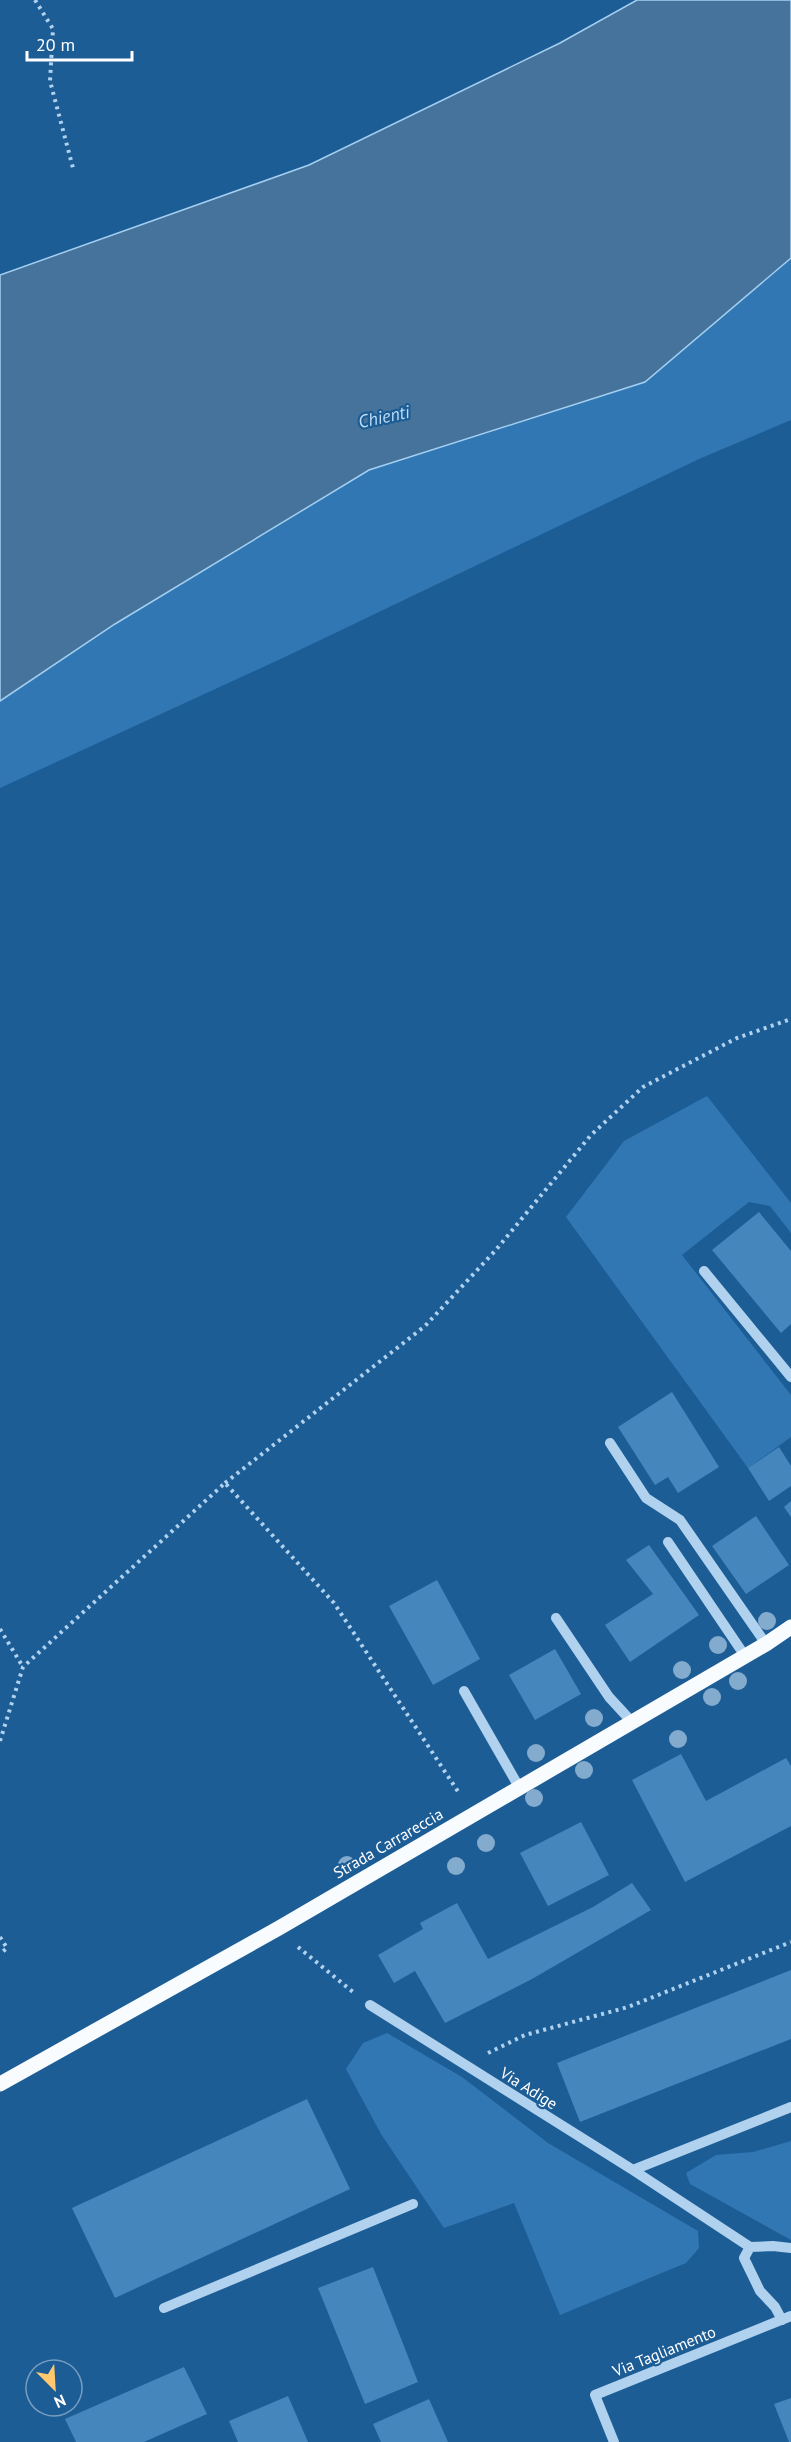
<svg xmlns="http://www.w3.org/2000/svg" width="791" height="2442" viewBox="0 0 791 2442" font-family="'PT Sans',sans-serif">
	<rect width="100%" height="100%" fill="#1d5d96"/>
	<path fill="#3177b4" d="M791 258V420L699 459 287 656 0 788V701L115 624 369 470 645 382Z
		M707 1096 791 1203V1233L770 1206 749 1202 682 1255 791 1395V1437L748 1468 566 1217 624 1141Z
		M387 2033 462 2077 548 2143 698 2231 699 2248 686 2263 560 2315 514 2203 444 2228 381 2134 346 2069 363 2043Z
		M791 2141V2240L690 2184 686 2173 716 2155 753 2152Z"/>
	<path fill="#46739b" stroke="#a3cff1" stroke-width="1.5" d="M637 0H791V258L645 382 369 470 115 624 0 701V275L309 165 560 43Z"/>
	<path fill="#4586bc" d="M759 1212 791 1251V1324L781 1333 712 1250Z
		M672 1392 719 1467 678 1493 668 1477 655 1485 618 1427Z
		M779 1447 791 1466V1486L769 1501 748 1468Z
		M791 1501V1517L784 1507Z
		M756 1516 789 1565 746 1594 712 1546Z
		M649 1545 699 1615 630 1662 605 1625 653 1594 626 1560Z
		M437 1580 480 1659 433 1685 389 1606Z
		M555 1649 581 1694 535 1720 509 1675Z
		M681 1754 706 1801 786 1758 791 1766V1826L685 1882 632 1780Z
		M581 1822 609 1875 548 1906 520 1853Z
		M632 1883 651 1910 532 1979 445 2023 415 1971 394 1983 378 1955 423 1929 420 1923 457 1903 488 1959 593 1907Z
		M791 1970V2039L580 2122 557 2063Z
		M307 2099 350 2189 115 2298 72 2208Z
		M373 2267 418 2382 365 2404 318 2288Z
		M184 2367 207 2414 144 2442H76L65 2419Z
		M288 2396 308 2442H238L229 2421Z
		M791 2398V2442H789L774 2404Z
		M429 2399 448 2442H381L373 2424Z"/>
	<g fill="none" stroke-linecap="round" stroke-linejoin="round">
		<path stroke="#b0d2ef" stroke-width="4" stroke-dasharray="3 4.5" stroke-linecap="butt" d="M35 0 53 29 50 81 73 168
			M225 1483 425 1326 495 1251 591 1135 643 1087 737 1038 791 1019
			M0 1629 23 1667
			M0 1741 23 1667 225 1483 334 1603 459 1793
			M0 1937 7 1948 0 1954
			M298 1947 353 1992
			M488 2053 525 2035 628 2007 791 1942"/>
		<path stroke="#b0d2ef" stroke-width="10" d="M704 1271 791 1377
			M610 1443 646 1498 680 1520 766 1644
			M668 1542 745 1656
			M556 1618 609 1697 632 1722
			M464 1691 519 1787
			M370 2005 633 2170 750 2247 773 2246 791 2248
			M633 2170 791 2107
			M750 2247 744 2258 760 2291 775 2307 782 2320
			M164 2308 413 2204
			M614 2442 595 2395 791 2316"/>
		<path stroke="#f8fcff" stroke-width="15" d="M0 2084 279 1928 766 1644 791 1627"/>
	</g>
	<g fill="#83abce">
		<circle cx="767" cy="1621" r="9"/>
		<circle cx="718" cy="1645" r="9"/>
		<circle cx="682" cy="1670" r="9"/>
		<circle cx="738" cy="1681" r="9"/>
		<circle cx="712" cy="1697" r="9"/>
		<circle cx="594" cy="1718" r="9"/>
		<circle cx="678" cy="1739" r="9"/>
		<circle cx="536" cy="1753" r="9"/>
		<circle cx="584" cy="1770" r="9"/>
		<circle cx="534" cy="1798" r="9"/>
		<circle cx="486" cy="1843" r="9"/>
		<circle cx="347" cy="1865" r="9"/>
		<circle cx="456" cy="1866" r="9"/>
	</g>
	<g text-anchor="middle" stroke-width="4.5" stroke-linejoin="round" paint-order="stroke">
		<g font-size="16" fill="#fff" stroke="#1d5d96">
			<text transform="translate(388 1843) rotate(-30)" y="6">Strada Carrareccia</text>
			<text transform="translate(529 2088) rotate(32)" y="6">Via Adige</text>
			<text transform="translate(664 2351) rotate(-22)" y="6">Via Tagliamento</text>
		</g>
		<g font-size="18" font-style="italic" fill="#bddcf6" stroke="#1d5d96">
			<text transform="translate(384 417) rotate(-12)" y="6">Chienti</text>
		</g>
	</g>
	<g transform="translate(54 2388) rotate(156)"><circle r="28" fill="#1d5d96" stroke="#779ec0" stroke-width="1.5"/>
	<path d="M0-4.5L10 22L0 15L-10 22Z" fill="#ffc86f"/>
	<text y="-9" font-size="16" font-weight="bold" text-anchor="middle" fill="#ffffff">N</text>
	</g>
	<path d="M27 51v9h105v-9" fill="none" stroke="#ffffff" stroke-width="3"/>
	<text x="36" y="51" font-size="18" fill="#ffffff" stroke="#1d5d96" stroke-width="4.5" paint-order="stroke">20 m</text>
</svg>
